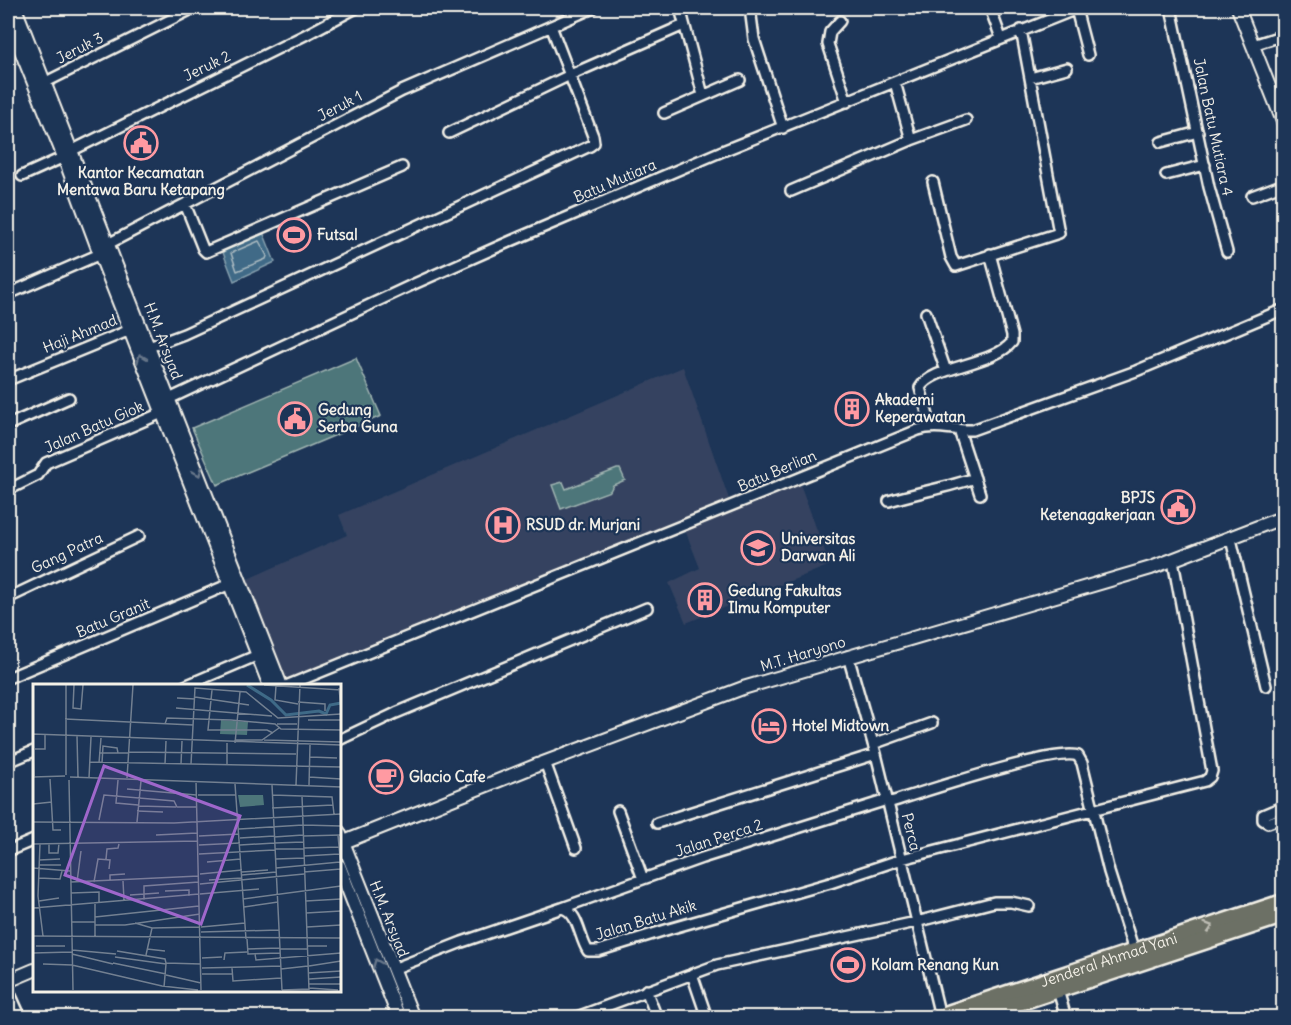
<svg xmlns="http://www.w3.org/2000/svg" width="1291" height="1025" viewBox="0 0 1291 1025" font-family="Delius,sans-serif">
	<rect width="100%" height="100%" fill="#1d3557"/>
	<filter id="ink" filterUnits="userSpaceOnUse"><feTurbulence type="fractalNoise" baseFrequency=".0167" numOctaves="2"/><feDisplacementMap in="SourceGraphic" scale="12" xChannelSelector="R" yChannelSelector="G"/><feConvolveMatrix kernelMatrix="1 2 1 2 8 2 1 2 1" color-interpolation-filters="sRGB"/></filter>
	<g filter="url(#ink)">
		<path fill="#344360" d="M683 367 729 499 282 682 243 581 347 535 339 515Z
			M800 484 830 565 686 623 669 583 700 568 685 530Z"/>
		<path fill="#4d767a" stroke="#a0b4b1" stroke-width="1.5" d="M356 358 381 416 217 485 192 428Z
			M617 469H620L625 480 613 485 610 491 561 509 552 485 563 482 566 489Z"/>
		<path fill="#3f6a87" stroke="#87a0ae" stroke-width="1.5" d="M263 232 275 262 234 281 222 250Z"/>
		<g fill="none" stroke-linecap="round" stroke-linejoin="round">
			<path stroke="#acbbc1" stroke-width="1.5" d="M259 241 267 256 266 259 237 271 231 253Z"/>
			<defs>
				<path id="minor" d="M680 8 703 95
					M750 8 754 39 783 128
					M990 8 1001 38
					M1171 8 1209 187 1227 252
					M1076 9 1088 55
					M840 21 830 32 828 44 847 102
					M1253 45 1284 35
					M1030 78 1067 68
					M44 83 194 8
					M664 113 740 80
					M449 133 570 75 684 25
					M911 140 966 120
					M1161 142 1198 132
					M71 151 309 33 356 8
					M1166 175 1205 165
					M22 176 64 157
					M933 182 951 257 956 266 1059 233 1021 30
					M791 191 911 140 895 82
					M1252 196 1284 184
					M185 204 203 249 206 252 402 167
					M108 244 402 91 593 8
					M8 294 100 254
					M926 313 946 371
					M149 347 184 334 590 146 594 143 593 136 551 26
					M8 380 130 330
					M169 399 414 284 511 241 720 152 1079 8
					M8 425 69 398
					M931 426 920 388C931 366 994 365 1012 342V335L990 254
					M959 430 980 494
					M8 490 38 475 46 463 164 412
					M889 501C918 492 946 488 975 478
					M1231 539 1266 686
					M8 598 139 536
					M848 656 876 754 940 1016
					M8 678 230 584
					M185 686 258 655
					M286 686 918 430C937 424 953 431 972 430L1136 371 1284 309
					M339 740 396 713 647 608
					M873 744 932 723
					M8 762 34 751
					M545 762 576 848
					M888 803C917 794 1057 747 1078 756L1082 763 1109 872 1134 951
					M1284 806 1263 815V820L1268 823 1284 817
					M618 811 643 879
					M657 823 876 754
					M8 851 34 840
					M562 908 702 858 887 800
					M393 969 462 942 562 908C579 912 579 938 588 951H598L669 929 830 883 902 859 1205 781 1210 777 1212 771 1173 561
					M692 974 707 1018
					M8 989 21 1018
					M646 990 657 1018
					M1058 990 1066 1018
					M574 1018 717 965 916 922 994 902H1011L1029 906"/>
				<path id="tertiary" d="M15 8 281 686
					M1238 8 1284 124
					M8 19 64 157 100 254 270 686
					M339 832 413 1018
					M339 844 535 766 743 688 1151 568 1284 517
					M339 866 399 1018
					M8 981 34 970"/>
				<g id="trunk">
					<path id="s1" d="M934 1018 1284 902"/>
					<path d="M972 1018 1284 915"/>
				</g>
			</defs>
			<use href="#minor" stroke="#f4f1e8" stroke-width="14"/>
			<use href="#tertiary" stroke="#f4f1e8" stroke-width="16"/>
			<use href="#trunk" stroke="#f4f1e8" stroke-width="20"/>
			<use href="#minor" stroke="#1d3557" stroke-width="9"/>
			<use href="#tertiary" stroke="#1d3557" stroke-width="12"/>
			<use href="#trunk" stroke="#6c7065" stroke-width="15"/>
		</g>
		<defs><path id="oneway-chevron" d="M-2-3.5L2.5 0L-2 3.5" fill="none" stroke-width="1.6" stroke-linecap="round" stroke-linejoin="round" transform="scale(1.5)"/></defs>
		<g stroke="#68778a">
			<use href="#oneway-chevron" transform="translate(141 358) rotate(-112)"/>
			<use href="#oneway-chevron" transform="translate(198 472) rotate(68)"/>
			<use href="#oneway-chevron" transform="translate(377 963) rotate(-112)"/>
		</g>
		<use stroke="#bebdb4" href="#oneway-chevron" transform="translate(1209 927) rotate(-18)"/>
	</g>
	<defs>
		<symbol id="civic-ring" viewBox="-11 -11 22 22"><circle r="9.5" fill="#1d3557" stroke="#ff9aa2" stroke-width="1.5"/><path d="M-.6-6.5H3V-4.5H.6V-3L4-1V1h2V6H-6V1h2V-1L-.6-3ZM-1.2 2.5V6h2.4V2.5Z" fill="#ff9aa2"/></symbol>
		<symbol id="stadium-ring" viewBox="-11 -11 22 22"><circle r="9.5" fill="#1d3557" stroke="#ff9aa2" stroke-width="1.5"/><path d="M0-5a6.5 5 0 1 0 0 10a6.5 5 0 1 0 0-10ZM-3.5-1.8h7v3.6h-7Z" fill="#ff9aa2"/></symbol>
		<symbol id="building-ring" viewBox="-11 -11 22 22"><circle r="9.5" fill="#1d3557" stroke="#ff9aa2" stroke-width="1.5"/><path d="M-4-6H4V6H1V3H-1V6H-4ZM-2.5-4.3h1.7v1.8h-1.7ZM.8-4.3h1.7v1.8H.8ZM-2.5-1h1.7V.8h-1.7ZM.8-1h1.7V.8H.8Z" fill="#ff9aa2"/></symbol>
		<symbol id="hospital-ring" viewBox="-11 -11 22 22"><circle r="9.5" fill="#1d3557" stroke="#ff9aa2" stroke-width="1.5"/><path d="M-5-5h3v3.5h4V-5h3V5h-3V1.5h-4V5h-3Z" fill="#ff9aa2"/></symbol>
		<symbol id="university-ring" viewBox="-11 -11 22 22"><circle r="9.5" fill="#1d3557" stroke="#ff9aa2" stroke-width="1.5"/><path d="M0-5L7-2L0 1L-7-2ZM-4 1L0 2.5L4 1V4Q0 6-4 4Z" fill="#ff9aa2"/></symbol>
		<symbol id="hotel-ring" viewBox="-11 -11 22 22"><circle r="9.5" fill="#1d3557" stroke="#ff9aa2" stroke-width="1.5"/><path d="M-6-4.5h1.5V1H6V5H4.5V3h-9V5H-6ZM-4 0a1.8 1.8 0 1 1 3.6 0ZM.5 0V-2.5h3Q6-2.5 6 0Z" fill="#ff9aa2"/></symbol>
		<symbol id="cafe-ring" viewBox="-11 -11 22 22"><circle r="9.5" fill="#1d3557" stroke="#ff9aa2" stroke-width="1.5"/><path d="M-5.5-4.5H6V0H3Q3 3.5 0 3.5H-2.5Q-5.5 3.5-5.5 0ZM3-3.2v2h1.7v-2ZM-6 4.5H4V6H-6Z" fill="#ff9aa2"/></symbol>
	</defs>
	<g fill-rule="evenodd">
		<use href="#civic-ring" x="122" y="124" width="38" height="38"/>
		<use href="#stadium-ring" x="275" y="216" width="38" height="38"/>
		<use href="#building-ring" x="833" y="390" width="38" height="38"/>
		<use href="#civic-ring" x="276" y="400" width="38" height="38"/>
		<use href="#civic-ring" x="1159" y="488" width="38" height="38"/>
		<use href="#hospital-ring" x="484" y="506" width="38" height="38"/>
		<use href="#university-ring" x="739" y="529" width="38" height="38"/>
		<use href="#building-ring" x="686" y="581" width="38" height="38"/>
		<use href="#hotel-ring" x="750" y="707" width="38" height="38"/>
		<use href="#cafe-ring" x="367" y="758" width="38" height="38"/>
		<use href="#stadium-ring" x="829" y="946" width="38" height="38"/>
	</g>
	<g text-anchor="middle" stroke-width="4.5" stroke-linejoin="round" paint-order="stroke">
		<g font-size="15" fill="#f4f1e8" stroke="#1d3557">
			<text transform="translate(80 48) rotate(-27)" y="5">Jeruk 3</text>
			<text transform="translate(207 66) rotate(-26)" y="5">Jeruk 2</text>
			<text transform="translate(340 106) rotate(-28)" y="5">Jeruk 1</text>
			<text transform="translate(1213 127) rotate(78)" y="5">Jalan Batu Mutiara 4</text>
			<text transform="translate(615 181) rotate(-23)" y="5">Batu Mutiara</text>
			<text transform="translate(80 334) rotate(-22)" y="5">Haji Ahmad</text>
			<text transform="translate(163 341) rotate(69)" y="5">H.M. Arsyad</text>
			<text transform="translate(94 427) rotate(-24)" y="5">Jalan Batu Giok</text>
			<text transform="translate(777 471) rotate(-23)" y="5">Batu Berlian</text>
			<text transform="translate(67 553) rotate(-25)" y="5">Gang Patra</text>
			<text transform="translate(113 618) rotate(-23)" y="5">Batu Granit</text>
			<text transform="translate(803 654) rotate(-17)" y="5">M.T. Haryono</text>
			<text transform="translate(911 832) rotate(76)" y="5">Perca</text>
			<text transform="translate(719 838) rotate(-18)" y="5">Jalan Perca 2</text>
			<text transform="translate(389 919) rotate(68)" y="5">H.M. Arsyad</text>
			<text transform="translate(646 920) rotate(-17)" y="5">Jalan Batu Akik</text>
			<text dy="5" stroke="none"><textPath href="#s1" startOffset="184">Jenderal Ahmad Yani</textPath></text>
		</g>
		<g font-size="15" font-weight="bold" fill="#f4f1e8" stroke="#1d3557" text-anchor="start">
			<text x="141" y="178" text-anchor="middle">Kantor Kecamatan<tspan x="141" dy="17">Mentawa Baru Ketapang</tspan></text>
			<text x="317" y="240">Futsal</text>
			<text x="875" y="405">Akademi<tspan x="875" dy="17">Keperawatan</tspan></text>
			<text x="318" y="415">Gedung<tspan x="318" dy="17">Serba Guna</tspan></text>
			<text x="1155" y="503" text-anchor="end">BPJS<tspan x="1155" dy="17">Ketenagakerjaan</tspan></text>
			<text x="526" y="530">RSUD dr. Murjani</text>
			<text x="781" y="544">Universitas<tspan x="781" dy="17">Darwan Ali</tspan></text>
			<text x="728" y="596">Gedung Fakultas<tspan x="728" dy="17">Ilmu Komputer</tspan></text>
			<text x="792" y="731">Hotel Midtown</text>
			<text x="409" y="782">Glacio Cafe</text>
			<text x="871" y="970">Kolam Renang Kun</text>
		</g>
	</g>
	<g transform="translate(33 684)">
		<rect width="308" height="308" fill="#1d3557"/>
		<path d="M188 36 215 38 214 51 187 50ZM205 111H230L231 121 207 123Z" fill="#4d767a"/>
		<path fill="none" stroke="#3f6a87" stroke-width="3" d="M214 1 238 16 253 31 286 27 293 30 297 21 308 19"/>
		<path fill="none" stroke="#738091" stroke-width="1.5" d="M33 1V91M41 1 40 24 48 25 50 1M231 1 308 6M243 2 242 16 265 20M306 4 308 25M179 6 175 46H234L240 49M162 13 216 21M144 14 162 15M265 18 292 20V27M143 24 239 32M32 35 160 41M275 36H308M132 40 134 34 198 36 242 40 248 45 308 46M244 40H264M0 50 308 61M0 50 1 92M44 52 45 93M202 56H229L246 44M231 56 308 58M202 59 207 8M2 65H12V51M96 68 263 70M66 69H96M277 73 304 74M57 78 308 83M66 79 68 54M69 79 70 62 84 64 85 69M132 80 133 57M148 80 149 57M158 80 162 4 213 8 245 34 308 30M194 81V59M0 93 32 92M37 93 308 103M276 93 308 95M56 94 58 53M94 94 100 1M17 95 20 146H28M36 96 40 306M85 96 83 119 105 121M163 97 168 306M202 100 213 255M239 101 249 306M263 101 267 1M276 101 277 61M94 105 163 111M165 111H203M239 111 299 113 301 130M269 112 276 306M0 120 19 118M105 122 143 123M239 124 300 121M104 127 130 128M66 136 71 111 141 117 144 123H164M0 138 141 139 308 130M104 138 108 97M270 141 308 142M206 145 270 141M123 151 164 149M305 151 308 185M166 152 206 150M270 152 308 151M241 153 270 151M207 154 241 152M16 159V169H25L26 159M242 159 270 158M0 160 165 157M7 160 5 212 10 252M166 161 207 159M207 161 242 159M271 164 306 163M242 165H271M166 170 242 166M271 172 306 170M73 175 74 165 85 164 86 160M243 175 271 174M6 176 27 175M174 178 208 175M6 181H28M0 184 37 187M243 184 307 178M209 188 235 186M271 188 308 185M167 190 209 186M209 191 243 188M6 194 27 195 29 187M176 196 209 194M77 197V191L92 190M90 197 91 216M38 198 166 192M44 198 48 167M61 198 65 175 77 176 76 185M167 200 271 190M132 207 156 206V212M38 209 66 208V218M167 210 226 205M97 211 126 209M210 215 308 202M111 216V202L166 198M6 217 26 214M273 217 308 215M211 223 245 218M0 224 166 210M273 229 308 227M62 233 166 222M38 238H62M102 239 119 244 167 243M62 241H92L167 230M168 243 212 239M274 243 308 241M168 248 246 246M0 252 308 254M62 252V218M214 255 215 270 247 269M3 262H32M275 262H294M114 265 132 267M214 265 247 264M247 265H275M39 266 83 270M84 267 132 275 133 279 168 280M0 269 39 268M39 270 80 280M222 270 223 276 308 269M113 271 119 244M82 273 133 280M169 274 189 273M191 276 192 269 214 268M80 279 133 290M10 280 39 281 129 302 165 306M276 282 308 277M169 284 248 282M199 284 200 297 248 294M248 285 275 282M275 289 308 287M169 290H199M133 291 168 299M276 295 308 293M276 300H308M131 303 133 280M276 304 305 306M249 306 276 305"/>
		<path fill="#9f67cb" fill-opacity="0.15" stroke="#9f67cb" stroke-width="3" d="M71 82 207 132 168 240 32 191Z"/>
		<rect width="308" height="308" fill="none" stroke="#f4f1e8" stroke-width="3"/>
	</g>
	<rect width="1291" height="1025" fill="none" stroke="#1d3557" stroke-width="30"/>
	<rect x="15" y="15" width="1261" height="995" fill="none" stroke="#f4f1e8" stroke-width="2" filter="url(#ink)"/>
</svg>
